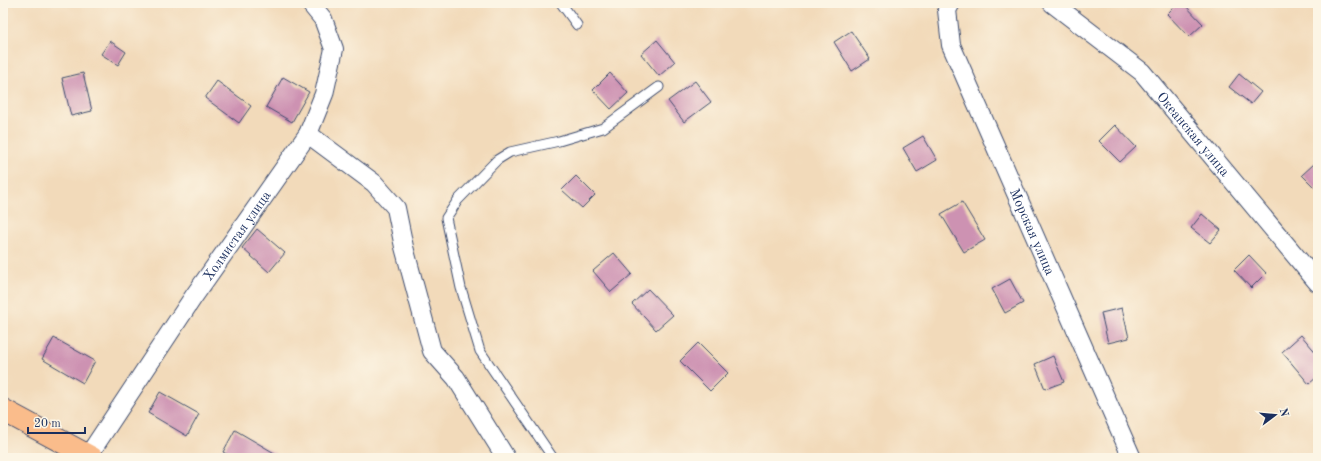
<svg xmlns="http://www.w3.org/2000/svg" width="1321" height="461" viewBox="0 0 1321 461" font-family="'Old Standard TT',serif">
	<rect width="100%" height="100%" fill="#fcf5e5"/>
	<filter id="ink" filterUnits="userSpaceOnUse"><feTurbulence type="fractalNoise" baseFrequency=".025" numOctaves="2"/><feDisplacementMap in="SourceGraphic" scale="8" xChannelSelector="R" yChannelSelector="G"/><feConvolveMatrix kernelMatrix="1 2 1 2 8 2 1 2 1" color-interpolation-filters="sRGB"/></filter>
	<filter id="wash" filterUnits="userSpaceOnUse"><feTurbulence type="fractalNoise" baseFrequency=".012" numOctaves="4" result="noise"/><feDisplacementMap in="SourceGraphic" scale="16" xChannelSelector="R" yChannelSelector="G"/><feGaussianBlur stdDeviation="0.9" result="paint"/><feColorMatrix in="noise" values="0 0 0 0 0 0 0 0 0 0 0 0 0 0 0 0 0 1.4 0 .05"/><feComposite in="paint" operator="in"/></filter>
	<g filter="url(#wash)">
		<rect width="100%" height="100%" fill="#f2daba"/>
		<g id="blocks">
			<path fill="#cd92b2" d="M1178 3H1183L1203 24 1189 37 1167 14Z
				M851 31 870 59 852 71 834 42Z
				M657 40 675 62 659 76 641 54Z
				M110 41 126 52 118 65 101 54Z
				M83 73 92 111 71 116 62 78Z
				M610 73 628 93 611 109 593 90Z
				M1239 74 1261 92 1251 104 1229 87Z
				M283 77 309 92 292 122 266 107Z
				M217 81 251 106 239 123 205 98Z
				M695 81 711 102 684 122 668 101Z
				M1115 125 1136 147 1120 162 1099 141Z
				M923 136 937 160 917 172 903 148Z
				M1314 164 1318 168V191L1302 175Z
				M576 176 595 195 582 208 562 190Z
				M962 202 985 240 964 252 941 214Z
				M1202 214 1221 230 1210 243 1191 228Z
				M257 229 285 253 269 272 242 248Z
				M614 253 632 274 611 292 593 271Z
				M1249 255 1266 273 1251 288 1234 270Z
				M1010 279 1023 303 1005 313 992 289Z
				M648 289 673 315 656 330 632 304Z
				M1122 308 1129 338 1108 343 1101 313Z
				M1301 335 1318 355V376L1309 384 1282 352Z
				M54 338 95 361 83 383 42 359Z
				M698 343 728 373 710 391 680 361Z
				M1053 356 1064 382 1045 389 1035 364Z
				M160 392 199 414 187 436 148 413Z
				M235 430 283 458H233L223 452Z"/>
		</g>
	</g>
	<g filter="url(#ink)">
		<use href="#blocks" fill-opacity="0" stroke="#3b496c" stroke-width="1"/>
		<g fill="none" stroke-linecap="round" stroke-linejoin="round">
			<defs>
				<path id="lane" d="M561 3 577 25
					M553 458 480 351 461 288 446 218 458 200 497 160 510 152 559 141 603 128 659 87"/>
				<g id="street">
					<path id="s1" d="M951 3 947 10 951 45 1132 458"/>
					<path id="s2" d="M1052 3 1142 72 1318 283"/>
					<path d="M308 134 374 183 396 208 404 247 432 351 456 378 506 458"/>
					<path id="s3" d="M88 456 194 296 308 134 324 94 334 49 323 19 310 3"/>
				</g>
				<path id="primary" d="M3 410 92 458"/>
			</defs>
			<use href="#lane" stroke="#3b496c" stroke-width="11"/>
			<use href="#street" stroke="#3b496c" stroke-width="20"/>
			<use href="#primary" stroke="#3b496c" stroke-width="24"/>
			<use href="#lane" stroke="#fff" stroke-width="9"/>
			<use href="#street" stroke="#fff" stroke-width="18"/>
			<use href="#primary" stroke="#fabc8b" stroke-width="22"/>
		</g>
	</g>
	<g text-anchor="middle" stroke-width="4" stroke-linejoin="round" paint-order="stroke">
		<g font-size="14" fill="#1b2f5e" stroke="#fcf5e5">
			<text dy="5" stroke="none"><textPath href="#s2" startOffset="194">Океанская улица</textPath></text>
			<text dy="5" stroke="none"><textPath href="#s1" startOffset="247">Морская улица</textPath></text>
			<text dy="5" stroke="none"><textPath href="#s3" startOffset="266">Холмистая улица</textPath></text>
		</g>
	</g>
	<rect width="1321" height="461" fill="none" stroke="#fcf5e5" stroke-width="16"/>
	<g transform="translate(1275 415) rotate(74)" stroke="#fcf5e5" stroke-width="3" paint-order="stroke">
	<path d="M0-3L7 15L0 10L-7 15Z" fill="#1b2f5e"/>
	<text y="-6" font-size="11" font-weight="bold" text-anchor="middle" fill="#1b2f5e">N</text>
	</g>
	<path d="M28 427v6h57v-6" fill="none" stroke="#1b2f5e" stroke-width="2"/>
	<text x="34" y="427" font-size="12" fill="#1b2f5e" stroke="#fcf5e5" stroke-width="3" paint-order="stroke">20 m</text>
</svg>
